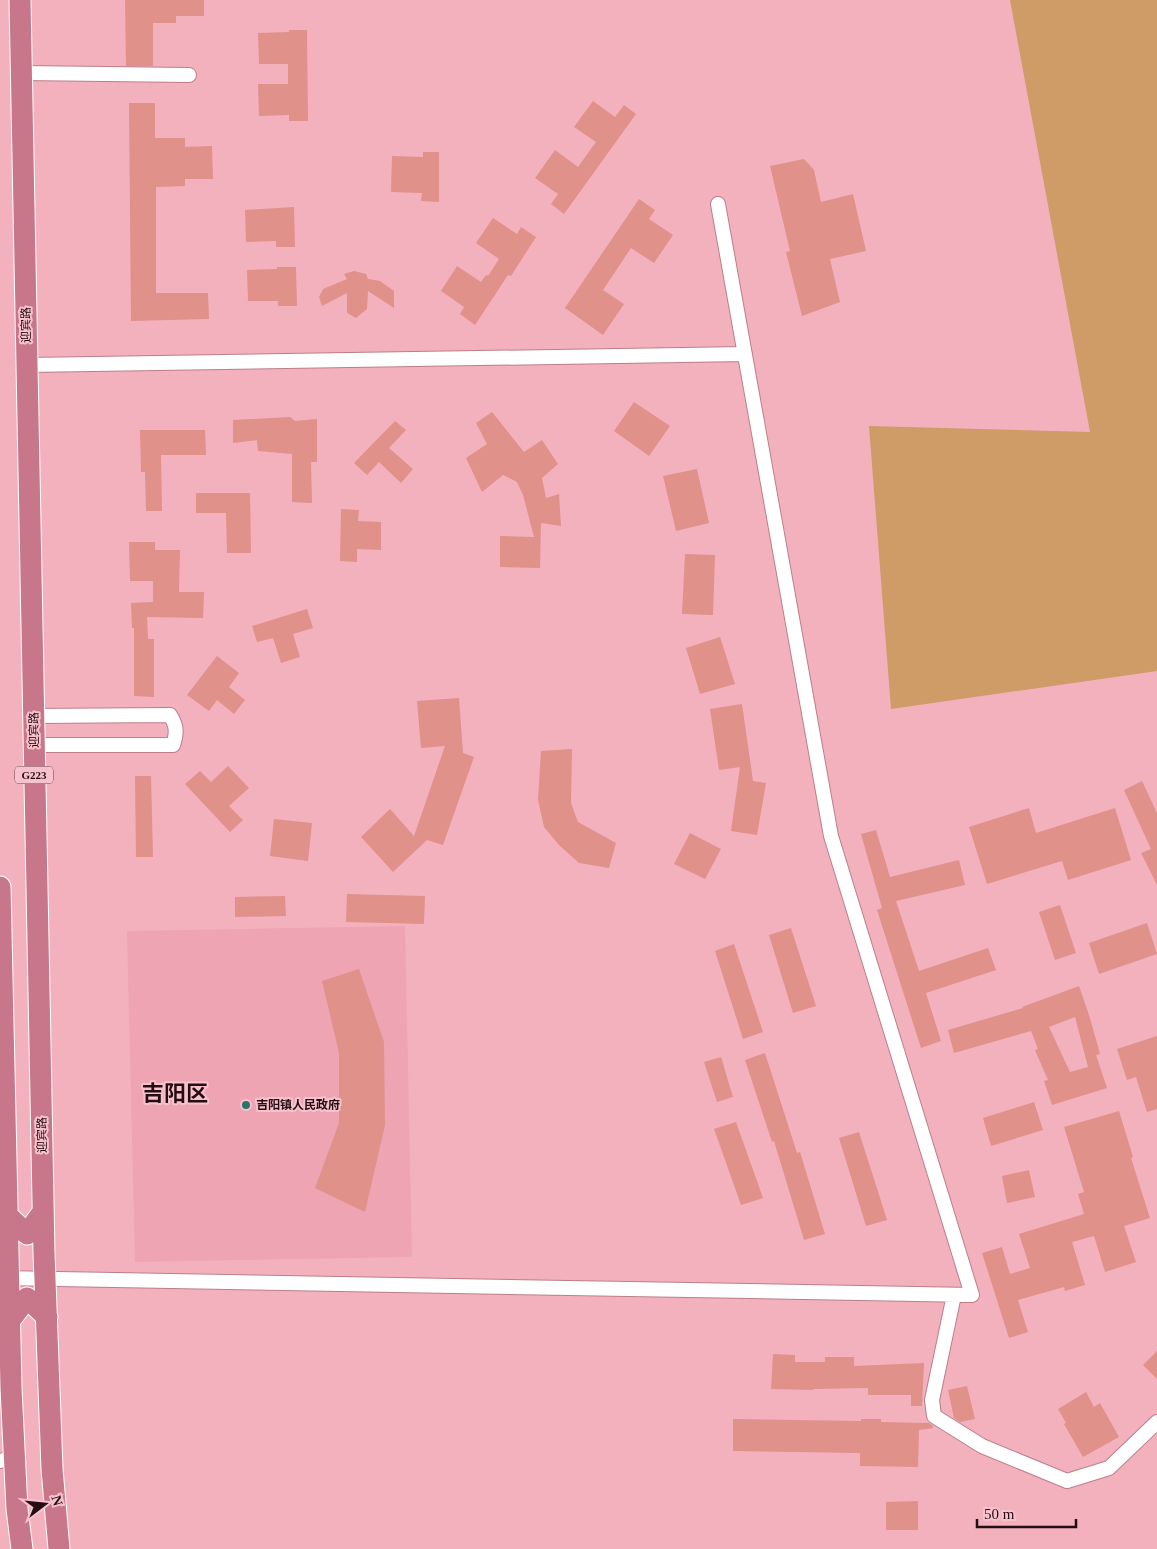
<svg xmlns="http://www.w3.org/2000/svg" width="1157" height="1549" viewBox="0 0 1157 1549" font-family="'Times New Roman','Noto Sans SC',serif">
	<rect width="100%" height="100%" fill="#f3b1be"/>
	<path fill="#eea4b3" d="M405 926 412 1257 135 1262 127 931Z"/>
	<path fill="#cf9b67" d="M1010 0H1157V671L891 709 869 426 1090 432Z"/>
	<path fill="#df918a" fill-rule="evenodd" d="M125 0H204V16H176V23H153V66H126Z
		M289 30H307L308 121H289V115L259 116 258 84H288V64H259L258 33 289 32Z
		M593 101 615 117 624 105 636 114 564 214 551 204 558 194 535 178 555 150 578 167 596 142 574 127Z
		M129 103H155V138H185V147L212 146 213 179H185V186L156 187V293H208L209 319 131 321Z
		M423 152H439V202L421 201 422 193 391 192 392 156 423 157Z
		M804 159 814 170 821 202 853 194 866 251 830 259 840 302 802 316 786 252 790 251 770 166Z
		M639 199 655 210 649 219 673 235 654 263 631 248 603 290 624 304 603 335 565 308Z
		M294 207 295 247H276V241L246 242 245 210Z
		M493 218 517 234 521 227 536 237 511 276 508 275 475 325 460 314 464 307 441 291 457 266 481 282 486 275 488 276 499 259 476 243Z
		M277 267H296L297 306H278V301H248L247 270 277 269Z
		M354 271 366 274 368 279 380 281 394 291V308L368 291 367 309 356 318 347 313V293L322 306 319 297 323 289 347 279 344 274Z
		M634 402 670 426 649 456 614 431Z
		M492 412 524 452 542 440 558 464 542 478 546 498 559 494 561 526 541 523 540 568 500 567V536L534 537 523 495 517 482 503 475 482 492 466 458 487 444 476 423Z
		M290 417 295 421 317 419V462H311L312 503 292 502V454L258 451 257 440 233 443V420Z
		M395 421 406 430 389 448 413 469 401 483 379 462 367 475 354 463Z
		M140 430H205L206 455H161L162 511H146L145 472H141Z
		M697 469 709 523 676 531 663 476Z
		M196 493H250L251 553H227L226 513H196Z
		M341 509 359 510 358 521 381 522V550L357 549V562L340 561Z
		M129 542H155V550H180L179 592H204L203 618 147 617 148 639H154V697L134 696V628H132L131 603 153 602V581H130Z
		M685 554 715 555 713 615 682 614Z
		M307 609 313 628 293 634 300 657 281 663 273 638 257 642 252 626Z
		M720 637 735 684 700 694 686 648Z
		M217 656 239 673 229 687 245 700 234 714 217 700 209 711 187 695Z
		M459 698 463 753 474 757 443 845 427 840 393 872 361 837 390 809 414 836 445 746 421 748 417 701Z
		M742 704 753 781 766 783 757 835 731 831 740 767 719 770 710 709Z
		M572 749 571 803 578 822 616 843 609 868 579 863 559 845 544 827 538 800 541 751Z
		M228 766 249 788 229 806 243 820 230 832 185 784 200 771 211 782Z
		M135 776H151L153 857H136Z
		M1142 781 1157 813V885L1141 853 1151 849 1124 790Z
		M1029 808 1036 833 1115 808 1131 860 1068 880 1062 861 987 884 969 827Z
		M274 819 312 823 308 861 270 856Z
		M876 830 890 877 959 860 965 885 896 901 919 971 988 948 996 970 926 993 941 1041 921 1048 877 910 882 908 861 834Z
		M690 833 721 849 705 879 674 864Z
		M347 894 425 896 424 924 346 922Z
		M285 896 286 916 235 917V897Z
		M1060 905 1076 953 1055 960 1039 912Z
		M1147 923 1157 954 1099 974 1089 943Z
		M791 928 816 1006 793 1013 769 935Z
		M734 944 763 1032 743 1039 715 951Z
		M359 969 384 1042 385 1125 365 1212 315 1188 339 1123V1053L322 981Z
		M1079 986 1090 1018 1100 1054 1096 1055 1107 1088 1052 1105 1044 1081 1048 1080 1035 1050 1038 1049 1031 1031 954 1053 948 1030 1023 1008 1022 1007ZM1075 1017 1088 1067 1070 1072 1049 1027Z
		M1157 1036V1109L1147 1112 1136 1077 1127 1080 1117 1049Z
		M765 1053 797 1153 800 1152 825 1234 804 1240 774 1141 772 1142 745 1060Z
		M721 1057 733 1097 717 1102 704 1062Z
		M1034 1102 1043 1130 991 1146 983 1118Z
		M1119 1111 1133 1157 1131 1158 1150 1218 1124 1226 1136 1262 1105 1272 1094 1236 1072 1242 1085 1285 1065 1291 1064 1287 1018 1300 1028 1332 1009 1338 982 1253 1002 1247 1010 1274 1030 1268 1019 1234 1084 1214 1078 1194 1084 1192 1064 1127Z
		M736 1122 763 1198 741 1205 714 1129Z
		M859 1132 887 1220 866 1226 839 1138Z
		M1029 1170 1035 1197 1007 1203 1002 1176Z
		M1157 1351V1379L1143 1365Z
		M773 1354 795 1355V1362H825V1357H854V1366L924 1363 922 1406H911V1395H868V1388L813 1389V1390L771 1389Z
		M967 1386 975 1419 960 1422 954 1418 948 1390Z
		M1086 1392 1094 1407 1100 1403 1119 1437 1083 1457 1064 1424 1066 1423 1058 1409Z
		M733 1419 861 1421V1419H881V1422L929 1423 932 1425 933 1428 919 1430 918 1467 860 1466V1453L733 1451Z
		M918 1501V1530H886V1502Z"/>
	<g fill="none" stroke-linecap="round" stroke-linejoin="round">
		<defs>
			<path id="minor" d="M22 73 189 75
				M27 365 745 354
				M33 716 170 715C177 726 177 733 173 745H34
				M1 1278 972 1295 831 836 718 204
				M954 1295 932 1400 934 1416 982 1446 1067 1481 1109 1468 1157 1422
				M0 1461 15 1457"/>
			<path id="highway" d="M20 0 44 1253 52 1469 59 1549
				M0 887 11 1388 17 1509 22 1549
				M8 1216 27 1234 43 1212
				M10 1320 27 1298 47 1317"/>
		</defs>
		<use href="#minor" stroke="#bc7e8b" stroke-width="16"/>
		<use href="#highway" stroke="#fff" stroke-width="23"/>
		<use href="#minor" stroke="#fff" stroke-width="14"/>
		<use href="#highway" stroke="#c87689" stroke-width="21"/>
	</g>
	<circle fill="#2b736b" stroke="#f8c2cd" stroke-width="2" cx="246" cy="1105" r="5"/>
	<g text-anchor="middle" stroke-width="4" stroke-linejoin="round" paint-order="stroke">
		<rect fill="#f8c2cd" stroke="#64434b" stroke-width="1" x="15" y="766.5" width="38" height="17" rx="4"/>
		<g font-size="11" font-weight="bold" fill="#240d13">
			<text x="34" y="779">G223</text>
		</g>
		<g font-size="12" fill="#240d13" stroke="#f8c2cd">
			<text transform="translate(26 325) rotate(-91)" y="4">迎宾路</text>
			<text transform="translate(34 730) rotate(-91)" y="4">迎宾路</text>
			<text transform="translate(42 1135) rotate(-91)" y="4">迎宾路</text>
		</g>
		<g font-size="12" font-weight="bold" fill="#240d13" stroke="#f8c2cd" text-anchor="start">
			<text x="256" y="1109">吉阳镇人民政府</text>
		</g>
		<g font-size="22" font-weight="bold" fill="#240d13" stroke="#f8c2cd">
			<text x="175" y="1101">吉阳区</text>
		</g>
	</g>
	<g transform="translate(45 1504) rotate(74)" stroke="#f8c2cd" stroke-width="4" paint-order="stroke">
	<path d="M0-4L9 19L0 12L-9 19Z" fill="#240d13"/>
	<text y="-8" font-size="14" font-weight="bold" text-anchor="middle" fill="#240d13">N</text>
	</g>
	<path d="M977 1519v8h99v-8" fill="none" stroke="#240d13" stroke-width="2.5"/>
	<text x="984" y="1519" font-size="15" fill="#240d13" stroke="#f8c2cd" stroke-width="4" paint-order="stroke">50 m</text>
</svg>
